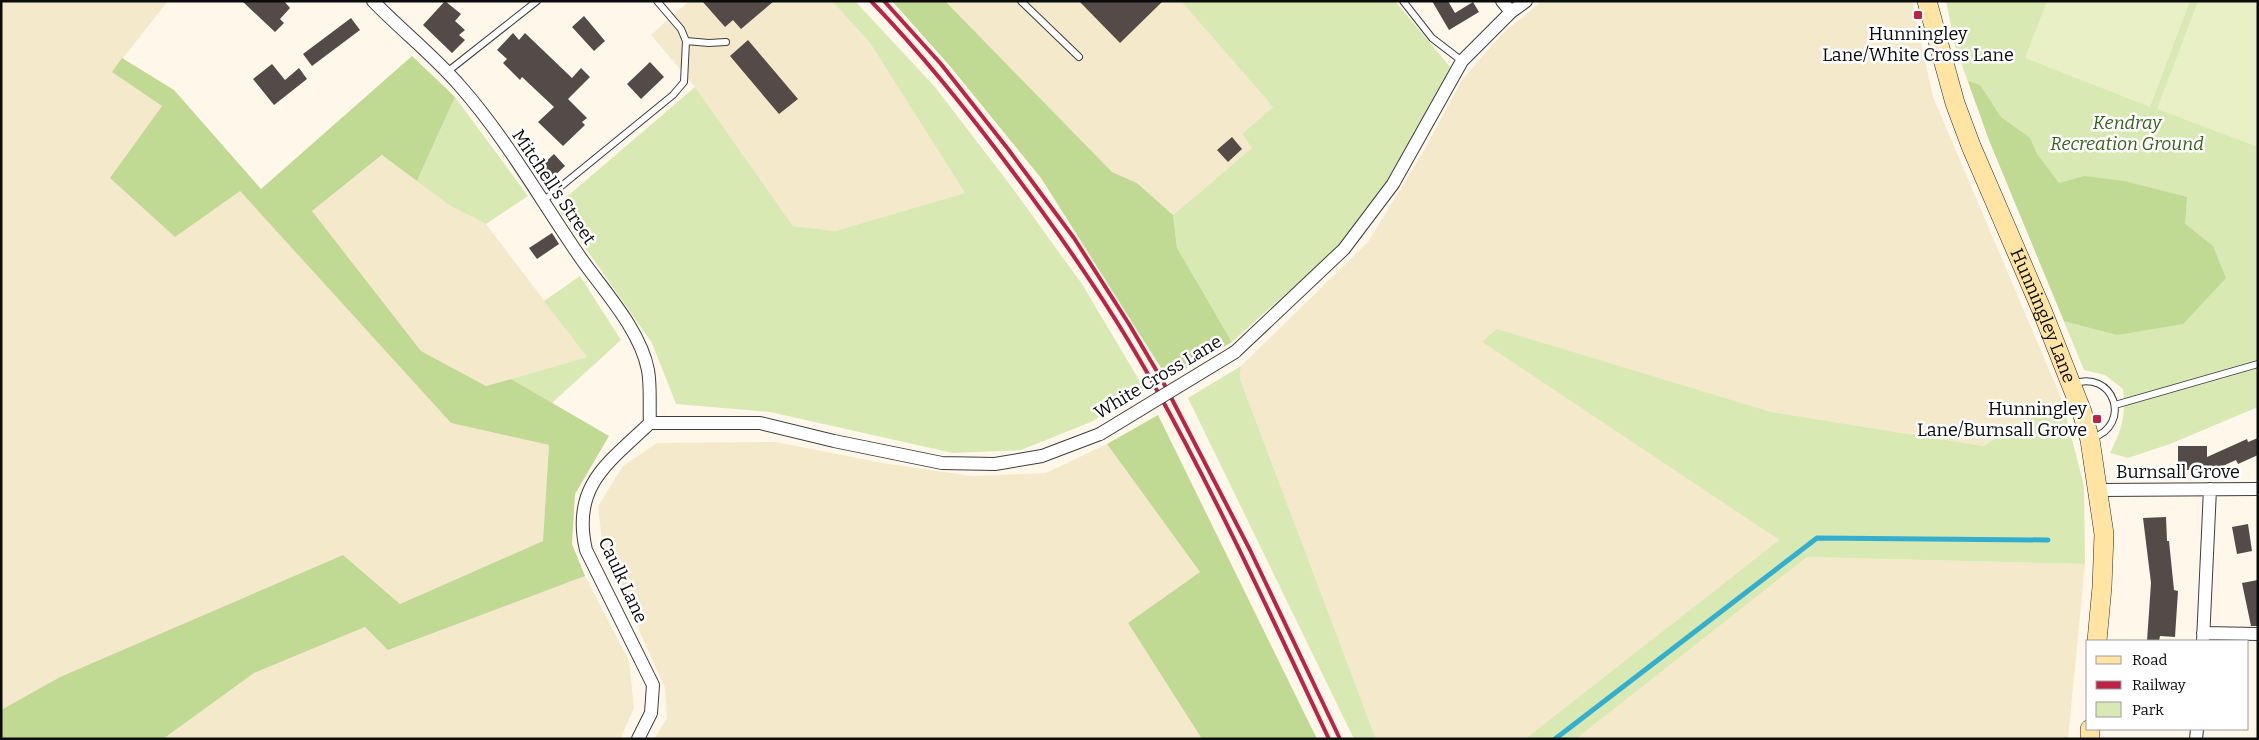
<svg xmlns="http://www.w3.org/2000/svg" width="2259" height="740" viewBox="0 0 2259 740" font-family="Bitter,serif">
	<rect width="100%" height="100%" fill="#fff7e9"/>
	<path fill="#f4e9ca" d="M1 1H168L112 72 162 106 111 178 175 237 239 190 451 423 549 445 543 541 400 604 343 555 60 677 1 710Z
		M689 1H832L870 43 965 193 835 231 793 226 695 87 651 35Z
		M945 1H1181L1273 107 1242 134 1252 148 1173 215 1137 183 1112 172Z
		M1542 1H1912L1933 97 2062 400 1983 446 1771 412 1482 342 1779 540 1525 739H1376L1240 379 1241 366 1368 242 1422 154 1462 80 1502 34Z
		M383 155 449 205 486 224 587 357 486 386 421 351 312 211Z
		M776 442 882 463 972 476 1046 473 1107 444 1200 572 1128 623 1202 739H654L667 718 665 688 603 550 598 506 623 466 657 443Z
		M1807 557 2085 564 2068 739H1576Z
		M585 576 629 661 634 708 620 739H163L254 673 365 627 389 650Z"/>
	<path fill="#d9e9b3" d="M832 1H855L935 87 1011 186 1082 284 1145 390 1091 422 1021 450 953 453 770 412 676 404 652 343 556 206 695 87 793 226 835 231 965 193 870 43Z
		M1181 1H1395L1451 68 1390 180 1337 248 1232 342 1177 248 1173 215 1252 148 1242 134 1273 107Z
		M1946 1H2258V407L2170 444 2128 458 2110 453C2122 429 2126 416 2123 389L2105 375 2084 370 1989 140 1955 46Z
		M455 97 528 196 486 224 449 205 417 181Z
		M580 276 621 340 552 403 511 379 587 357 544 301Z
		M1497 329 1771 412 1983 446 2062 400 2084 486 2085 564 1807 557 1576 739H1525L1779 540 1482 342Z
		M1241 366 1240 379 1376 739H1354L1188 398Z"/>
	<path fill="#c0d993" d="M892 1H945L1112 172 1137 183 1173 215 1177 248 1232 342 1168 379 1041 178 949 65Z
		M412 56 455 97 417 181 382 155 312 211 421 351 486 386 511 379 609 436 575 494 572 544 585 576 388 650 365 627 254 673 163 739H1V710L60 677 343 555 400 604 543 541 549 445 451 423 240 191 175 237 110 178 162 106 112 72 122 58 174 90 261 189Z
		M1968 81 1980 85 2001 117 2030 138 2037 154 2059 183 2084 176 2124 181 2187 197 2185 224 2213 246 2226 278 2183 324 2117 335 2064 321 1989 140Z
		M1158 415 1317 739H1202L1128 623 1200 572 1107 444Z"/>
	<path fill="#e9f0c5" d="M2047 1H2190L2150 107 2025 58Z
		M2198 1H2258V147L2157 109Z"/>
	<g fill="none" stroke-linecap="round" stroke-linejoin="round">
		<path stroke="#34aece" stroke-width="5" d="M1555 739 1817 538 2048 540"/>
	</g>
	<path fill="#544a47" d="M242 1H284L290 8 280 19 284 23 275 32Z
		M445 1 461 14 455 21 465 30 459 35 465 40 452 53 423 25Z
		M702 1H774L741 29 733 20 725 27Z
		M1079 1H1163L1120 43Z
		M1432 1H1448L1455 13 1473 2 1479 12 1449 30Z
		M584 16 605 41 594 51 572 27Z
		M351 18 360 30 312 66 303 54Z
		M513 33 519 40 525 33 572 78 581 68 590 77 568 99 587 118 582 122 585 125 563 146 538 122 554 107 522 77 520 80 503 63 507 59 497 50Z
		M748 40 798 99 779 114 730 56Z
		M650 62 664 77 641 99 627 84Z
		M272 64 285 80 299 68 307 79 274 105 253 79Z
		M1232 137 1242 149 1228 162 1217 150Z
		M554 154 565 166 550 180 539 168Z
		M552 233 559 244 537 259 529 248Z
		M2258 438V455L2238 464 2236 460 2214 470H2178V446H2207V457L2247 439 2248 442Z
		M2166 517 2167 541H2169L2174 590 2178 591 2175 637 2160 636 2159 641H2147L2151 583 2143 518Z
		M2248 524 2252 551 2237 554 2232 527Z
		M2258 580V626H2251L2242 583Z"/>
	<g fill="none" stroke-linecap="round" stroke-linejoin="round">
		<defs>
			<path id="service" d="M1021 1 1079 57
				M1403 1 1432 38 1462 61
				M686 41 709 43 726 42
				M447 72 537 1
				M543 201 673 95 684 82 686 41 681 29 657 1
				M2072 384C2114 368 2133 425 2092 438
				M2115 405 2258 364"/>
			<path id="minor" d="M373 1C401 30 433 55 460 86 506 138 540 199 580 257 603 290 640 329 648 370 651 387 649 406 650 423
				M1502 1 1511 12
				M1235 352 1344 249 1393 184 1462 61 1511 12 1526 1
				M650 423H760L834 441 942 463 995 464 1042 456 1100 434
				M2099 490 2258 489
				M2203 633 2258 634
				M2203 641 2210 489
				M638 739 651 713 653 685 586 550C571 486 608 463 650 423
				M2196 739 2197 729"/>
			<g id="secondary">
				<path id="s1" d="M1927 1 1955 103 1971 146 2043 313 2082 412 2090 440 2104 534 2102 587 2097 641"/>
				<path d="M2090 729V739"/>
			</g>
		</defs>
		<use href="#service" stroke="#3e3e3e" stroke-width="8"/>
		<use href="#minor" stroke="#3e3e3e" stroke-width="14"/>
		<use href="#secondary" stroke="#2d2d2d" stroke-width="20"/>
		<use href="#service" stroke="#fff" stroke-width="6"/>
		<use href="#minor" stroke="#fff" stroke-width="12"/>
		<use href="#secondary" stroke="#ffe4a4" stroke-width="19"/>
		<path stroke="#bb2347" stroke-width="4" d="M871 1C924 56 971 115 1016 176 1066 243 1114 312 1154 385 1218 500 1273 620 1329 739
			M884 1 941 64 1008 149 1074 238 1129 324 1162 380 1250 550 1340 739"/>
		<defs>
			<path id="minor-bridge" d="M1100 434 1235 352"/>
		</defs>
		<use href="#minor-bridge" stroke="#3e3e3e" stroke-width="14" stroke-linecap="butt"/>
		<use href="#minor-bridge" stroke="#fff" stroke-width="12"/>
	</g>
	<g fill="#bb2347" stroke="#fff" stroke-width="2">
		<rect x="1913" y="10" width="10" height="10" rx="2.5"/>
		<rect x="2092" y="414" width="10" height="10" rx="2.5"/>
	</g>
	<g text-anchor="middle" stroke-width="5" stroke-linejoin="round" paint-order="stroke">
		<g font-size="18" fill="#0b0b0b" stroke="#fff">
			<text x="1918" y="40">Hunningley<tspan x="1918" dy="21">Lane/White Cross Lane</tspan></text>
			<text x="2087" y="415" text-anchor="end">Hunningley<tspan x="2087" dy="21">Lane/Burnsall Grove</tspan></text>
		</g>
		<g font-size="18" font-style="italic" fill="#38621c" stroke="#fff">
			<text x="2127" y="129">Kendray<tspan x="2127" dy="21">Recreation Ground</tspan></text>
		</g>
		<g font-size="18" fill="#0b0b0b" stroke="#fff">
			<text transform="translate(554 187) rotate(56)" y="6">Mitchell's Street</text>
			<text dy="6" stroke="none"><textPath href="#s1" startOffset="336">Hunningley Lane</textPath></text>
			<text transform="translate(1158 377) rotate(-31)" y="6">White Cross Lane</text>
			<text x="2178" y="478">Burnsall Grove</text>
			<text transform="translate(623 580) rotate(65)" y="6">Caulk Lane</text>
		</g>
	</g>
	<rect width="2259" height="740" fill="none" stroke="#0b0b0b" stroke-width="5"/>
	<rect x="2086" y="640" width="162" height="90" fill="#ffffff" stroke="#9d9d9d"/>
	<rect x="2096" y="656" width="25" height="8" fill="#ffe4a4" stroke="#9d9d9d"/>
	<text x="2132" y="665" font-size="15" fill="#0b0b0b">Road</text>
	<rect x="2096" y="681" width="25" height="8" fill="#bb2347" stroke="#9d9d9d"/>
	<text x="2132" y="690" font-size="15" fill="#0b0b0b">Railway</text>
	<rect x="2096" y="702" width="25" height="15" fill="#d9e9b3" stroke="#9d9d9d"/>
	<text x="2132" y="715" font-size="15" fill="#0b0b0b">Park</text>
</svg>
